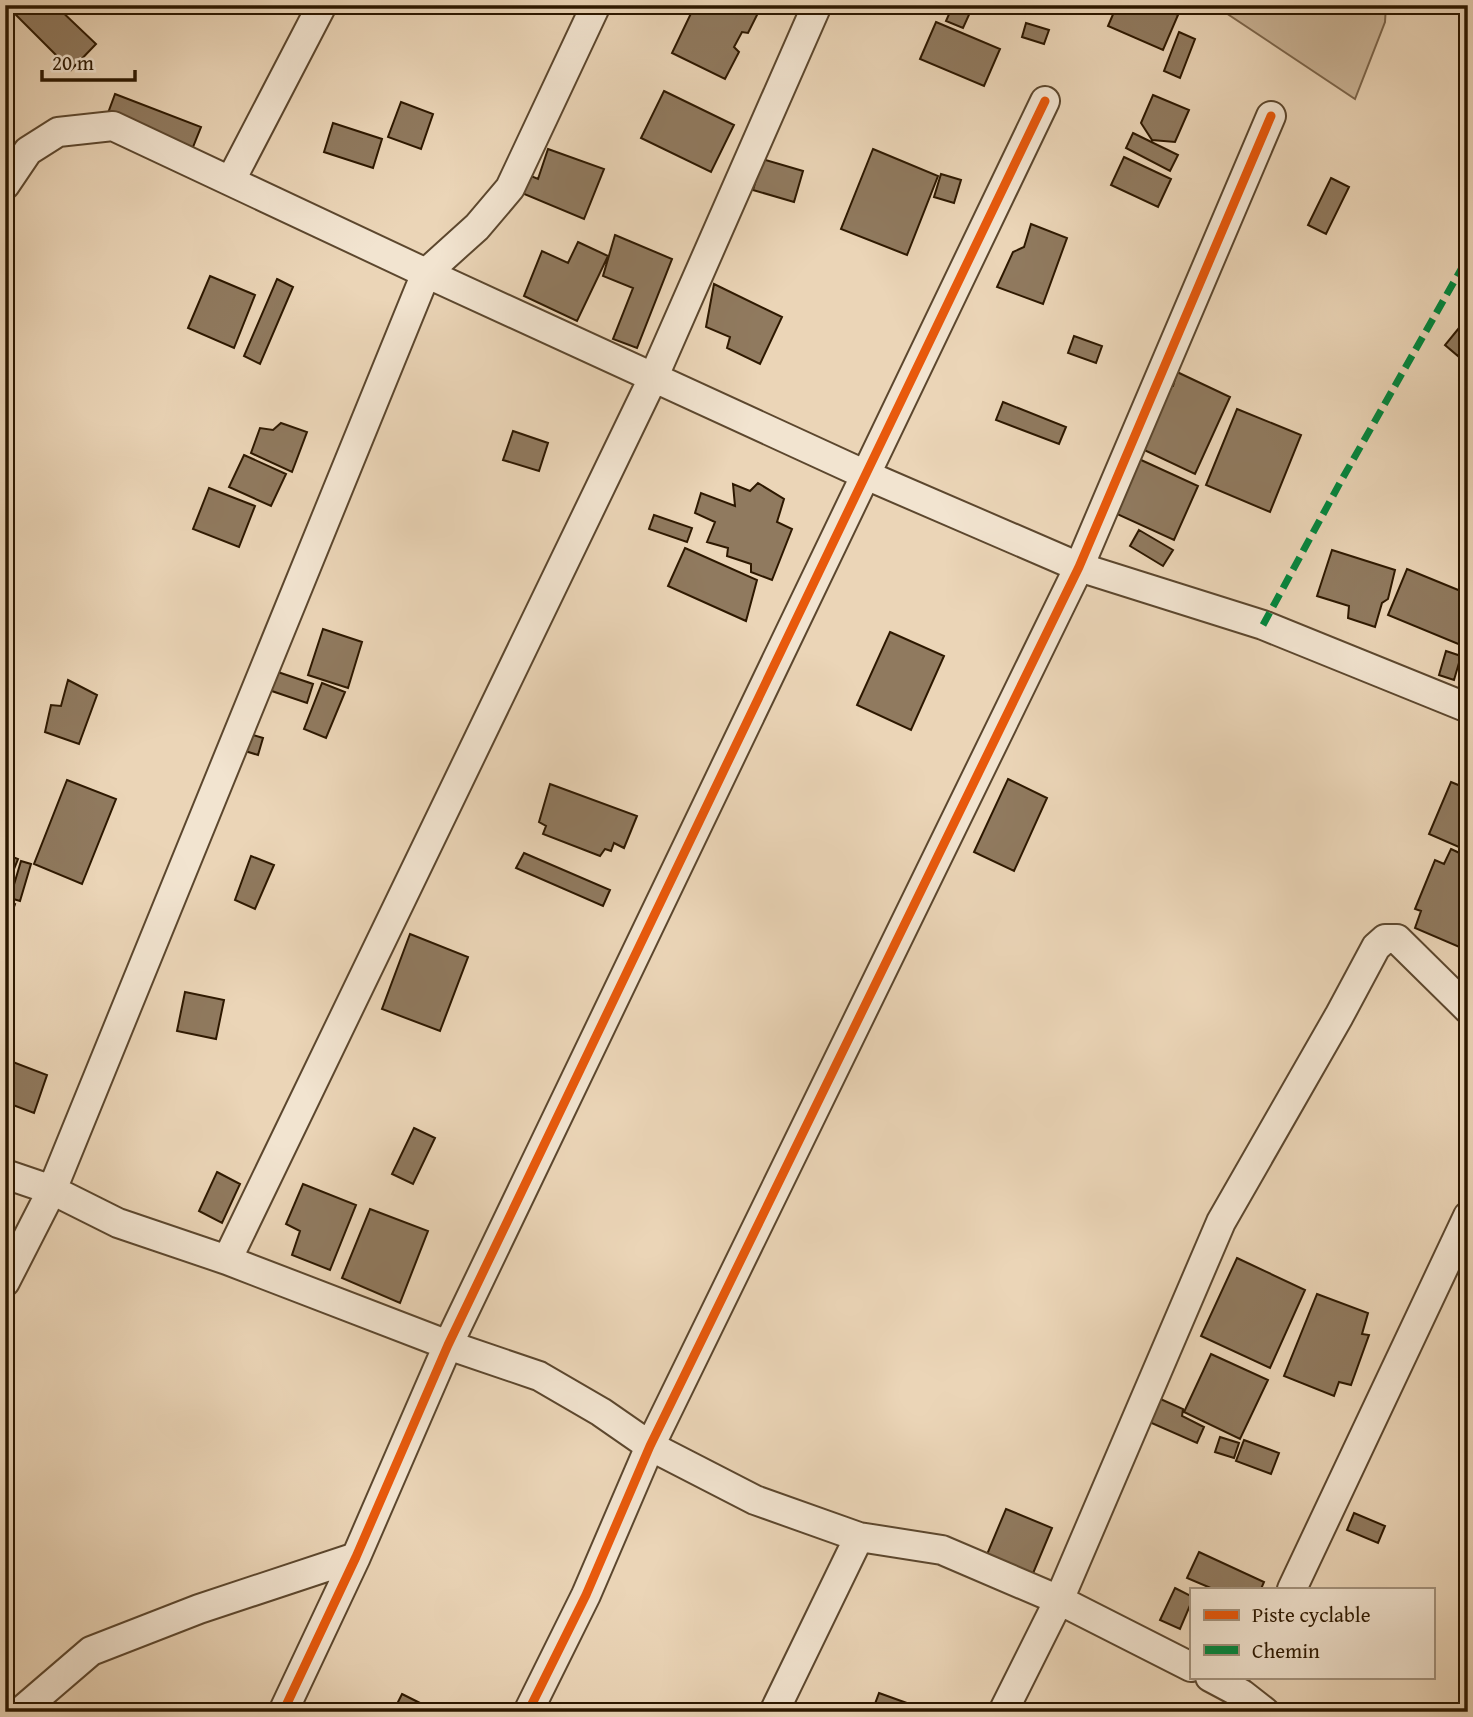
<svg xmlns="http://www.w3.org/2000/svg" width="1473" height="1717" viewBox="0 0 1473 1717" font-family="'Gentium Book Plus',serif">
	<rect width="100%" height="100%" fill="#ebd5b7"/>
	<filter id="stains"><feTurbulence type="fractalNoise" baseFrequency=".00286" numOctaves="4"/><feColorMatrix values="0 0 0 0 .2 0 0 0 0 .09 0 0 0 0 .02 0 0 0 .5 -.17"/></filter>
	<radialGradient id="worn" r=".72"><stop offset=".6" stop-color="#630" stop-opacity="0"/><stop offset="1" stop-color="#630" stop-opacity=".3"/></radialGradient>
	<path fill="#cbb598" stroke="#7c664c" stroke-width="2" d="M1214 5H1386L1385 22 1355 99Z"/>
	<path fill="#907a5f" stroke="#2d1800" stroke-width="2" d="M6 5H55L96 44 71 70Z
		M695 5H762L748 33 742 32 734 47 739 52 725 79 672 53Z
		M953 5 973 6 963 28 946 21Z
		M1117 5H1157L1178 15 1163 50 1108 26Z
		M936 22 1000 49 984 86 920 59Z
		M1026 23 1049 30 1044 44 1022 37Z
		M1179 32 1195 39 1180 78 1164 71Z
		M664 91 734 125 711 172 641 138Z
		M115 94 201 127 189 157 104 124Z
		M1153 95 1189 110 1175 142 1152 140 1141 123Z
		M401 102 433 114 421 149 388 137Z
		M333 123 382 139 373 168 324 152Z
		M1133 133 1178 155 1170 171 1126 148Z
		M548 149 604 169 584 219 517 191 524 173 538 179Z
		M873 149 938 176 907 255 841 229Z
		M1124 157 1171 179 1158 207 1111 185Z
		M762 159 803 171 794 202 753 190Z
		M941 174 961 180 954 203 934 197Z
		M1331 178 1349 187 1326 234 1308 225Z
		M1031 224 1067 238 1043 304 997 287 1013 252 1024 247Z
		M615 235 672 259 637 348 613 339 633 288 603 276Z
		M578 242 608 256 577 321 524 296 542 251 568 263Z
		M210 276 255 295 234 348 188 328Z
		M277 279 293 287 260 364 244 356Z
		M714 284 782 317 760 364 727 348 730 337 706 327Z
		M1459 328 1468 335V345L1458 356 1445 345Z
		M1074 336 1102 346 1096 363 1068 353Z
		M1177 372 1230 397 1195 474 1142 449 1161 385 1173 386Z
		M1003 402 1066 427 1059 444 996 420Z
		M1237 409 1301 435 1270 512 1206 485Z
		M281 423 307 432 292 472 251 453 260 428 273 430Z
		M513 431 548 443 539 471 503 460Z
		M1128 454 1198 486 1174 540 1104 508Z
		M244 455 286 474 271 506 229 487Z
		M758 483 784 499 777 522 792 529 772 580 751 572V564L727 556 728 548 707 542 715 522 695 513 701 493 735 506 733 484 750 491Z
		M209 488 255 506 239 547 193 529Z
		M654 515 692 528 687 542 649 529Z
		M1139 530 1173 550 1163 566 1130 546Z
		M685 548 757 580 746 621 668 586Z
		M1332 550 1395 570 1388 599 1382 603 1375 627 1348 618 1349 606 1317 596Z
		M1407 569 1468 594V648L1388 615Z
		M323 629 362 642 348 688 308 675Z
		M890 632 944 656 911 730 857 705Z
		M1446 651 1461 656 1454 680 1439 675Z
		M269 669 313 684 307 703 263 688Z
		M68 680 97 695 79 744 45 732 51 705 61 706Z
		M322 683 345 692 326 738 304 729Z
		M237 730 263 738 258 755 232 747Z
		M1008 779 1047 798 1014 871 974 852Z
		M67 780 116 799 82 884 34 864Z
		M1451 782 1468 789V851L1429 834Z
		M550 784 637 816 624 848 614 843 611 851 605 849 600 856 543 834 546 826 539 822Z
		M1451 849 1468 857V941L1464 949 1415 928 1421 911 1415 909 1435 860 1444 864Z
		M524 853 610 890 603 906 516 868Z
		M5 854 18 859 8 884 5 883Z
		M251 856 274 865 255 909 235 900Z
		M21 861 31 864 20 901 10 898Z
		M5 900 15 904 5 933Z
		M410 934 468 957 440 1031 382 1009Z
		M185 992 224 1000 216 1039 177 1031Z
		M5 1059 47 1075 34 1113 5 1102Z
		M414 1128 435 1138 413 1184 392 1174Z
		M217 1172 240 1184 222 1223 199 1211Z
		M303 1184 356 1205 330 1270 292 1255 300 1231 286 1224Z
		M370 1209 428 1231 400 1303 342 1278Z
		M1237 1258 1305 1290 1270 1368 1201 1336Z
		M1317 1294 1368 1313 1362 1334 1369 1335 1351 1385 1339 1382 1334 1396 1284 1376Z
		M1211 1354 1268 1380 1240 1439 1184 1412Z
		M1156 1397 1183 1409 1182 1416 1204 1427 1197 1443 1147 1421Z
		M1220 1437 1239 1443 1234 1458 1215 1452Z
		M1244 1440 1279 1453 1271 1474 1236 1461Z
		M1006 1509 1052 1528 1029 1583 983 1564Z
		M1354 1513 1385 1526 1378 1543 1347 1530Z
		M1199 1552 1264 1582 1261 1589H1213L1187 1578Z
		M1175 1588 1191 1596V1603L1180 1629 1160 1620Z
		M879 1693 929 1711 928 1712H872Z
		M402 1694 438 1712H393Z"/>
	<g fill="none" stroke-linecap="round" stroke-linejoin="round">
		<defs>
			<path id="street" d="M231 180 322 5
				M5 185 28 151 58 132 113 126 426 273 866 475 1079 567 1263 625 1468 708
				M5 1174 52 1190 118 1223 227 1260 448 1345 539 1376 601 1412 650 1446 755 1500 859 1537 942 1550 1059 1600 1191 1667
				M227 1260 654 376 817 5
				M5 1282 52 1190 426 273 477 227 510 188 596 5
				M1292 1589 1468 1216
				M1210 1677 1242 1694 1265 1712
				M20 1712 91 1651 199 1609 356 1557
				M283 1712 356 1557 448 1345 1045 101
				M528 1712 586 1595 650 1446 1079 567 1271 116
				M774 1712 859 1537
				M1003 1712 1059 1600 1221 1222 1339 1016 1376 947 1385 939H1397L1468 1009"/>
		</defs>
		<use href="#street" stroke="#5c472e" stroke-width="32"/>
		<use href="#street" stroke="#f2e4d0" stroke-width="28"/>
		<path stroke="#00873e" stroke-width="7" stroke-dasharray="14 7" stroke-linecap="butt" d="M1263 625 1341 481 1468 257"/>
		<defs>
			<path id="cycleway" d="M283 1712 356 1557 448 1345 1045 101
				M528 1712 586 1595 650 1446 1079 567 1271 116"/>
		</defs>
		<use href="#cycleway" stroke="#f2e4d0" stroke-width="13"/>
		<use href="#cycleway" stroke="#e8590c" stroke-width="9"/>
	</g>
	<rect width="1473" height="1717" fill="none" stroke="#ebd5b7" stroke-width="28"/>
	<rect x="7" y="7" width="1459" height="1703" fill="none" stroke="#2d1800" stroke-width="3.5"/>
	<rect x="14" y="14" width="1445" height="1689" fill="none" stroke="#2d1800" stroke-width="2"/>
	<rect x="1190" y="1588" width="245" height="91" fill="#f2e4d0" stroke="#a3927d" stroke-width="2"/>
	<rect x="1204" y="1610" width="35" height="10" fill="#e8590c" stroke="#a3927d" stroke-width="2"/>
	<text x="1252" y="1622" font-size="21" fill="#2d1800">Piste cyclable</text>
	<rect x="1204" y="1645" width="35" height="10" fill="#00873e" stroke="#a3927d" stroke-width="2"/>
	<text x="1252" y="1658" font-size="21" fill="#2d1800">Chemin</text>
	<path d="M42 70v10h93v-10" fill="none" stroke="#2d1800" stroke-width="3.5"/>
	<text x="52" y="70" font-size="21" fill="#2d1800" stroke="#f2e4d0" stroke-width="5" paint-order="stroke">20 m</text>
	<rect width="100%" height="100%" filter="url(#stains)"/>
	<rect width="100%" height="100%" fill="url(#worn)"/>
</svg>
